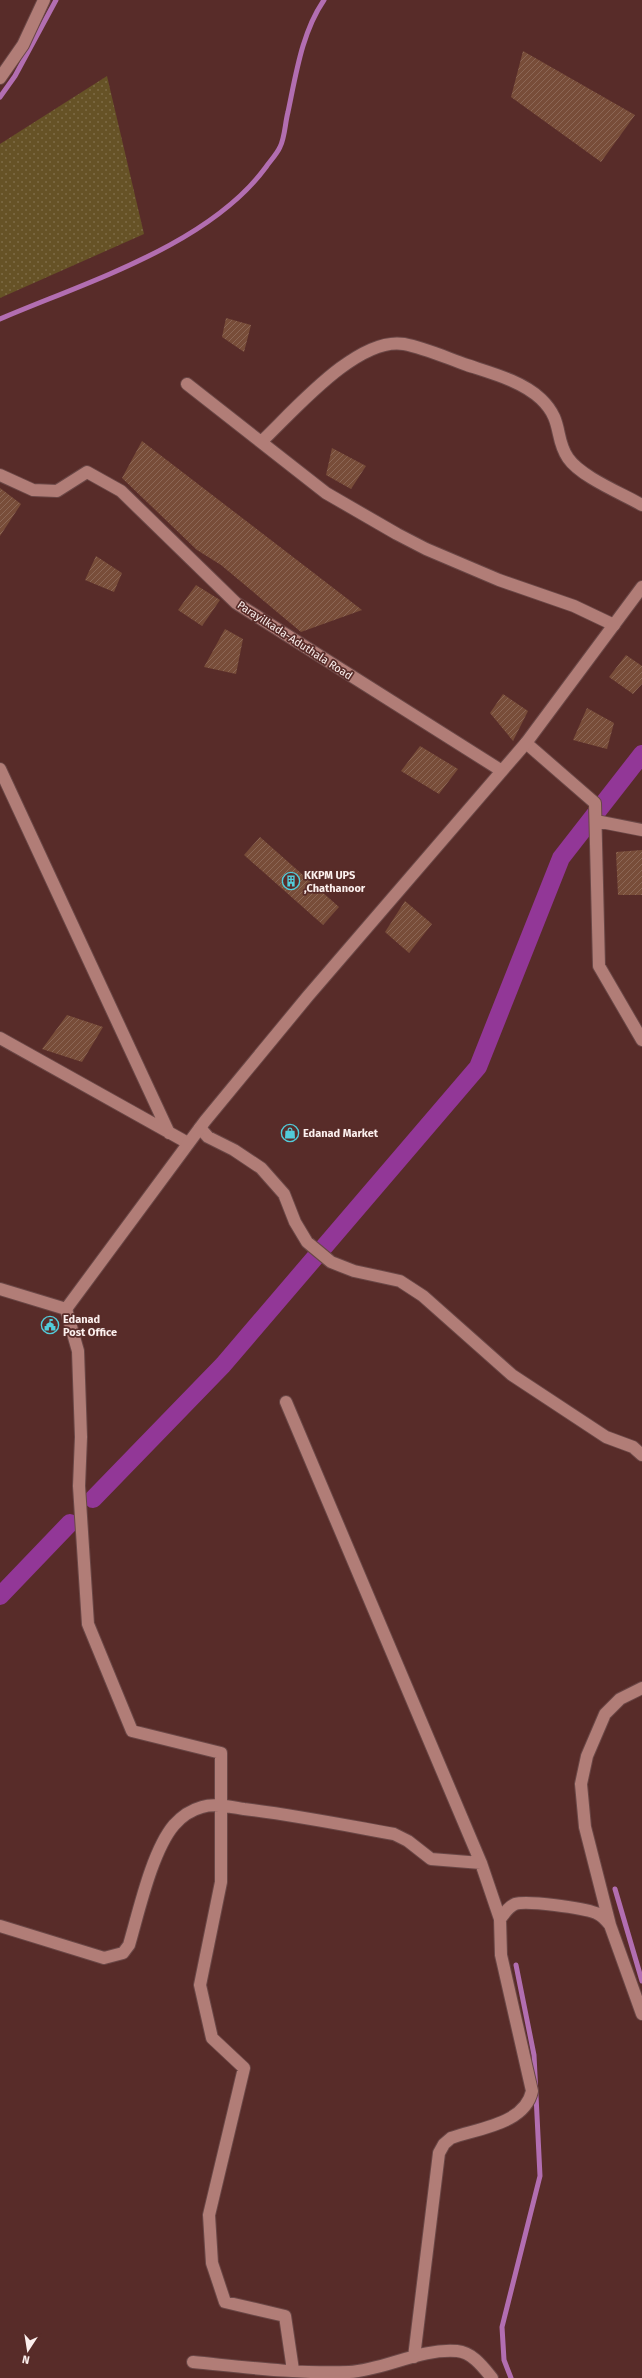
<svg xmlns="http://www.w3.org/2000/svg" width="642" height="2378" viewBox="0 0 642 2378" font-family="'Fira Sans',sans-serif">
	<defs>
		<pattern id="grass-dots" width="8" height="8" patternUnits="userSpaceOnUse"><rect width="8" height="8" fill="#665226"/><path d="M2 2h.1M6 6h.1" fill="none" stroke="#7d6b46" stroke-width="1.8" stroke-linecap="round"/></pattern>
		<pattern id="building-hatch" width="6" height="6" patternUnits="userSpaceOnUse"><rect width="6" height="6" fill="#784d39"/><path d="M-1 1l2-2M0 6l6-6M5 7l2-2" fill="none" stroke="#8c6756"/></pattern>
	</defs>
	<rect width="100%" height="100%" fill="#582c29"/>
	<path fill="url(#grass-dots)" d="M107 76 144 234 0 298V144Z"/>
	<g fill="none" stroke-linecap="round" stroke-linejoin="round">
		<path stroke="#b26eb1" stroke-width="5" d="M0 97 15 76 56 0
			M0 319C86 282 209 245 266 167 270 161 277 154 280 147 285 137 285 123 288 112 296 74 302 32 324 0
			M615 1889 642 1981
			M511 2378 504 2360 502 2327 540 2176 534 2055 516 1965"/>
		<path stroke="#923797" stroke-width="18" d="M93 1499 223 1365 478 1067 561 858 642 754
			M0 1596 70 1523"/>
	</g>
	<path fill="url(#building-hatch)" d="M523 51 635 115 601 162 511 97Z
		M226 318 251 325 244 352 222 337Z
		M142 441 362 610 301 632 221 565 197 550 122 478Z
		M332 448 366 466 351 489 326 475Z
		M0 488 21 504 0 536Z
		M96 556 122 573 114 592 85 580Z
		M196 585 220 600 202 626 178 610Z
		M225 629 243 639 236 674 204 667Z
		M626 655 642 666V684L633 694 609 677Z
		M503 694 528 711 513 741 490 713Z
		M587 708 614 723 607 749 573 740Z
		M420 746 458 769 439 794 401 771Z
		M260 837 339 907 323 925 244 855Z
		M642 850V895H618L616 852Z
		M405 901 432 924 409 953 385 932Z
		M67 1015 103 1027 82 1062 42 1049Z"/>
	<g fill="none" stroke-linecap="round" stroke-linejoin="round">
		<defs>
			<path id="street" d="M0 78 23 45 44 0
				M187 384 326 493 397 534 426 549 499 580 574 606 614 625
				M261 442C293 412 357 336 404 344 425 348 447 358 467 365 491 373 522 381 541 399 564 421 554 438 568 458 581 477 621 493 642 505
				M526 743 595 803 599 966 642 1040
				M0 769 169 1133
				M596 821 642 830
				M0 1038 188 1143
				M200 1128 208 1137 234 1150 261 1168 284 1194 295 1222 307 1242 331 1262 354 1271 400 1281 423 1296 512 1375 606 1437 633 1447 642 1455
				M66 1309 78 1351 81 1437 79 1486 88 1624 132 1731 221 1753V1882L200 1985 212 2038 244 2068 209 2215 212 2263 225 2302 285 2316 293 2370
				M286 1402 481 1863 500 1919 501 1955 532 2091C525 2124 479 2128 451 2138L444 2144 439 2153 414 2357
				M642 1688 620 1699 605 1714 587 1756 581 1784 585 1827 610 1925 642 2014
				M500 1919C504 1914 508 1907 515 1904 527 1900 583 1908 596 1913 602 1915 606 1920 610 1925
				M0 1926 104 1958 123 1953 129 1945C139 1911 152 1851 174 1825 181 1817 191 1810 202 1807 215 1803 231 1807 244 1809 294 1815 344 1825 394 1834L408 1841 431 1859 481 1863
				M193 2362C244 2367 297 2374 349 2372 385 2370 420 2348 457 2351 472 2352 483 2367 492 2378"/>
			<path id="secondary" d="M0 475 33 490 57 491 87 472 121 491 236 603 502 771
				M0 1289 66 1309 205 1121 308 996 526 743 642 587"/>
		</defs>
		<use href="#street" stroke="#6a4746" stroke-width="14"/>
		<use href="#secondary" stroke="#6a4746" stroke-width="14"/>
		<use href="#street" stroke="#b17d77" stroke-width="12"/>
		<use href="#secondary" stroke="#b17d77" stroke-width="12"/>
	</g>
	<defs>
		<symbol id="building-ring" viewBox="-11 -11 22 22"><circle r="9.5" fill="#582c29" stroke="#52cbd9" stroke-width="1.5"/><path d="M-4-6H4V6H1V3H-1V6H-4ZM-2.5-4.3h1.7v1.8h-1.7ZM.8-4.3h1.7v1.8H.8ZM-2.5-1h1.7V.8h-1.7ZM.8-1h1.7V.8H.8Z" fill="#52cbd9"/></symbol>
		<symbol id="shop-ring" viewBox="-11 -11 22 22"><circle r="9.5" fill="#582c29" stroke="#52cbd9" stroke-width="1.5"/><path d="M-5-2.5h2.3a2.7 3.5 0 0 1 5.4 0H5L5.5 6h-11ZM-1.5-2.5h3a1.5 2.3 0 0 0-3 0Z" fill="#52cbd9"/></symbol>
		<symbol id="civic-ring" viewBox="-11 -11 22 22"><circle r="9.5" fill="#582c29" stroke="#52cbd9" stroke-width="1.5"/><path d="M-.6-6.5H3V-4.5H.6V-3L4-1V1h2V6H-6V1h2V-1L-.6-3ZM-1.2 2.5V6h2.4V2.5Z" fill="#52cbd9"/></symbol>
	</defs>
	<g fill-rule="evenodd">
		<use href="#building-ring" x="281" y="871" width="20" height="20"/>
		<use href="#shop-ring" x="280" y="1123" width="20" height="20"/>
		<use href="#civic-ring" x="40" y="1315" width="20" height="20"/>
	</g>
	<g text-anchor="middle" stroke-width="3.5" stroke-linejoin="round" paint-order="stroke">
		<g font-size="11" fill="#fcf0ee" stroke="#582c29">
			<text transform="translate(295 640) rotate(33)" y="4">Parayilkada-Aduthala Road</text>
		</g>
		<g font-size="11" font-weight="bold" fill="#fcf0ee" stroke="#582c29" text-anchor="start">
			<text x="304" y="879">KKPM UPS<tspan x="304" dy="13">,Chathanoor</tspan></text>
			<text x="303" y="1137">Edanad Market</text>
			<text x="63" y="1323">Edanad<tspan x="63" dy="13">Post Office</tspan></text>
		</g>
	</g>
	<g transform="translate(28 2350) rotate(192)" stroke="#582c29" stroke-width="3" paint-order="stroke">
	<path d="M0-3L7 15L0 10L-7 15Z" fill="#fcf0ee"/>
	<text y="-6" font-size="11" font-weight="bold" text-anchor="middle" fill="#fcf0ee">N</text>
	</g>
</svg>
